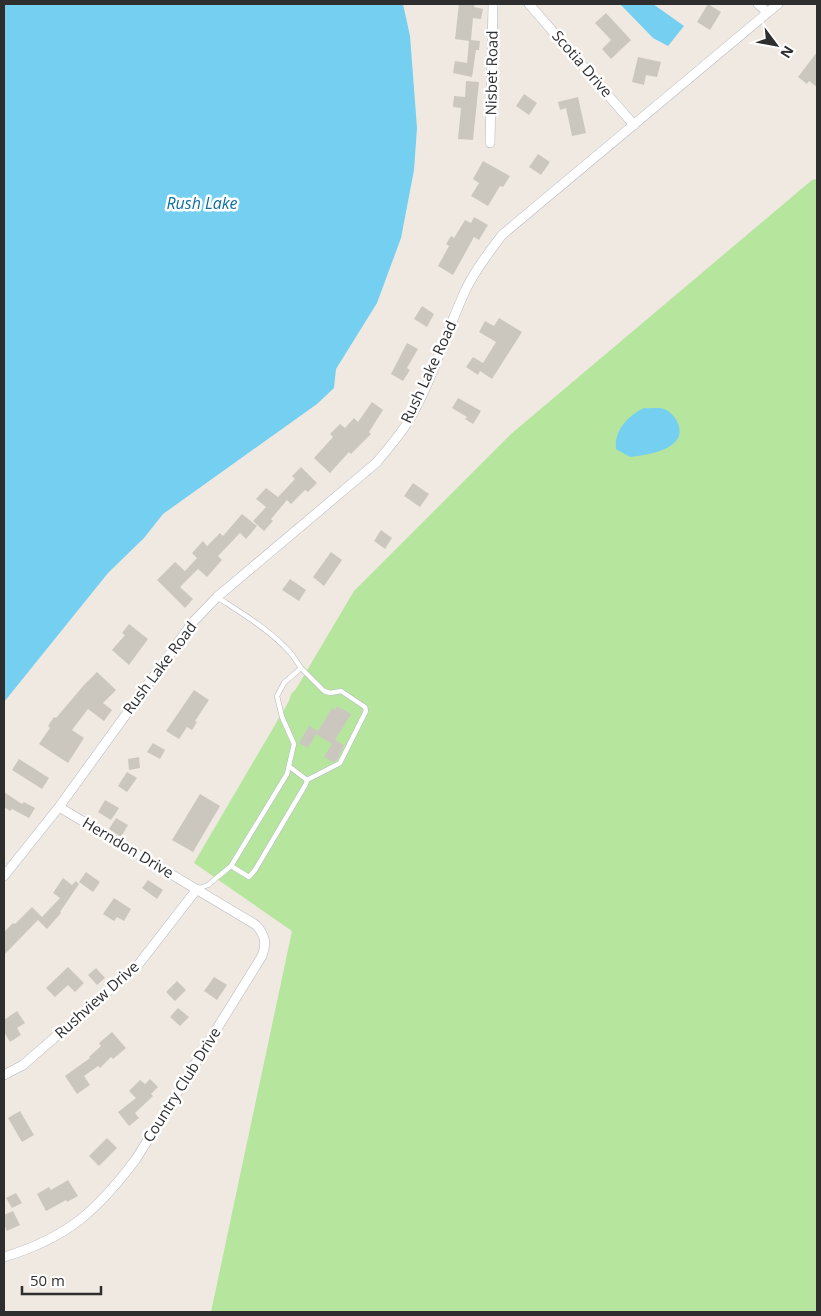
<svg xmlns="http://www.w3.org/2000/svg" width="821" height="1316" viewBox="0 0 821 1316" font-family="'Open Sans',sans-serif">
	<rect width="100%" height="100%" fill="#efe9e1"/>
	<path fill="#b6e59e" d="M817 179V1312H211L292 931 194 863 289 701 291 694 296 689 354 591 511 434 812 180Z"/>
	<path fill="#75cff0" d="M4 4H403L410 36 417 128 414 170 401 238 377 303 336 369 334 388 317 404 163 514 144 538 108 573 4 702Z
		M620 4H653L684 26 668 46 653 38Z
		M644 408C651 409 658 407 664 409 677 414 686 434 674 443 663 453 644 455 630 457L616 449C614 430 628 416 644 408Z"/>
	<path fill="#cbc7bf" d="M459 4H475L474 7 483 9 481 19 473 18 471 40 480 41 479 50H476L472 77 453 73 455 61 467 63 469 41 455 39Z
		M708 4 721 12 710 30 697 22Z
		M606 13 631 40 611 59 602 49 611 40 595 23Z
		M817 52V87L809 81 807 84 798 77Z
		M638 57 661 62 657 77 646 75 644 85 632 82Z
		M466 81 479 82 473 140 458 139 461 108 453 107 454 96 465 97Z
		M524 94 537 103 529 115 516 106Z
		M578 97 586 133 572 136 566 108 560 110 558 102Z
		M538 154 550 162 541 175 529 167Z
		M483 161 510 176 503 187 500 186 488 206 471 196 479 183 473 179Z
		M474 217 488 225 479 240 474 237 453 275 438 266 449 246 446 244 451 236 454 238 465 220 471 223Z
		M422 306 434 314 427 327 414 319Z
		M499 318 522 332 492 379 480 371 478 375 466 367 473 357 483 363 496 342 479 332 485 321 494 326Z
		M407 343 418 349 407 368 410 370 403 381 391 374Z
		M458 398 481 411 473 424 465 419 467 417 452 408Z
		M372 402 383 410 369 432 371 434 351 454 349 452 330 473 314 458 333 437 330 434 340 424 345 428 354 418 358 422Z
		M301 467 317 483 308 492 305 490 291 504 287 500 271 519 273 521 264 531 253 521 266 507 256 499 266 488 278 497 295 479 292 476Z
		M413 483 429 494 420 507 404 496Z
		M242 514 257 526 246 539 240 533 218 556 222 560 207 577 198 569 180 587 193 599 185 608 157 580 175 562 185 571 197 558 192 553 203 541 207 546 220 533 223 536Z
		M381 530 392 538 385 549 374 541Z
		M331 552 342 560 324 586 313 577Z
		M290 579 306 590 299 601 282 590Z
		M129 624 148 639 129 665 112 650 125 635 122 633Z
		M97 672 116 690 103 703 112 710 104 721 88 709 72 730 84 738 68 763 39 744 50 728 48 726 54 717 56 718 84 685Z
		M194 690 209 700 195 721 197 722 192 730 187 727 179 739 166 731Z
		M337 706 351 714 335 740 344 745 337 760 333 762 324 757 332 744 316 734 308 748 299 743 309 726 318 731 332 708 335 710Z
		M153 743 165 750 160 759 147 752Z
		M139 757 140 768 129 770 128 759Z
		M19 759 49 778 42 789 12 770Z
		M127 772 137 778 127 792 118 786Z
		M4 792 22 804 24 802 35 808 29 818 12 809 10 811 4 807Z
		M200 794 220 806 193 852 172 840Z
		M105 800 119 808 111 820 98 812Z
		M116 818 128 825 121 837 109 829Z
		M86 872 100 882 93 892 79 882Z
		M63 878 72 885 76 881 79 884 60 912 61 913 47 929 38 920 4 955V932L13 923 15 924 32 907 42 917 60 898 53 893Z
		M148 880 163 890 157 899 142 888Z
		M114 898 131 909 124 921 117 917 114 921 103 914Z
		M68 967 84 983 75 992 68 985 55 997 46 988Z
		M96 968 105 978 97 985 88 975Z
		M214 977 227 985 217 1000 204 991Z
		M177 981 186 990 175 1001 166 992Z
		M178 1008 189 1017 180 1026 170 1017Z
		M17 1011 25 1023 17 1028 21 1035 10 1042 4 1032V1020Z
		M112 1032 126 1048 113 1059 111 1057 100 1068 98 1066 84 1076 90 1085 77 1094 65 1076 90 1058 89 1057 101 1046 99 1043Z
		M150 1079 158 1087 151 1094 153 1096 135 1113 139 1118 129 1126 118 1112 136 1098 129 1091 140 1080 145 1084Z
		M20 1111 34 1135 22 1142 8 1118Z
		M107 1138 117 1148 99 1166 89 1156Z
		M68 1180 78 1196 67 1202 66 1200 46 1211 37 1194 49 1187 51 1190Z
		M16 1193 22 1203 12 1208 6 1198Z
		M13 1211 20 1225 7 1231 4 1224V1215Z"/>
	<g fill="none" stroke-linecap="round" stroke-linejoin="round">
		<defs>
			<path id="service" d="M301 668 324 691 330 693 341 691 365 707 366 711 340 763 307 780
				M231 866 249 877 255 870 306 784 307 780 290 767
				M197 889 208 885 231 866 287 774 294 744 282 717 277 696 284 683 301 668C296 660 291 652 284 646 265 627 240 612 217 597"/>
			<path id="minor" d="M529 4 634 125
				M758 4 767 12
				M490 143 493 4
				M4 876 59 807 193 622 217 597 376 463C388 449 400 435 409 420 433 379 446 332 466 289 476 269 489 252 502 235L778 4
				M4 1075 23 1065 138 965 197 889
				M4 1257C67 1238 97 1211 136 1159L262 956C267 943 265 935 256 925L59 807"/>
		</defs>
		<use href="#service" stroke="#b4b7c1" stroke-width="5.5"/>
		<use href="#minor" stroke="#b4b7c1" stroke-width="10"/>
		<use href="#service" stroke="#fff" stroke-width="4.5"/>
		<use href="#minor" stroke="#fff" stroke-width="9"/>
	</g>
	<g text-anchor="middle" stroke-width="5" stroke-linejoin="round" paint-order="stroke">
		<g font-size="15" fill="#2e2e2e" stroke="#fff">
			<text transform="translate(582 64) rotate(49)" y="5">Scotia Drive</text>
			<text transform="translate(492 73) rotate(-89)" y="5">Nisbet Road</text>
			<text transform="translate(429 372) rotate(-65)" y="5">Rush Lake Road</text>
			<text transform="translate(160 668) rotate(-53)" y="5">Rush Lake Road</text>
			<text transform="translate(128 848) rotate(31)" y="5">Herndon Drive</text>
			<text transform="translate(97 1000) rotate(-42)" y="5">Rushview Drive</text>
			<text transform="translate(182 1085) rotate(-58)" y="5">Country Club Drive</text>
		</g>
		<g font-size="16" font-style="italic" fill="#0d6fa3" stroke="#fff">
			<text x="202" y="209">Rush Lake</text>
		</g>
	</g>
	<rect width="821" height="1316" fill="none" stroke="#2e2e2e" stroke-width="10"/>
	<g transform="translate(776 45) rotate(122)" stroke="#ffffff" stroke-width="4" paint-order="stroke">
	<path d="M0-4L9 19L0 12L-9 19Z" fill="#2e2e2e"/>
	<text y="-8" font-size="14" font-weight="bold" text-anchor="middle" fill="#2e2e2e">N</text>
	</g>
	<path d="M22 1286v8h79v-8" fill="none" stroke="#2e2e2e" stroke-width="2.5"/>
	<text x="30" y="1286" font-size="15" fill="#2e2e2e" stroke="#ffffff" stroke-width="4" paint-order="stroke">50 m</text>
</svg>
